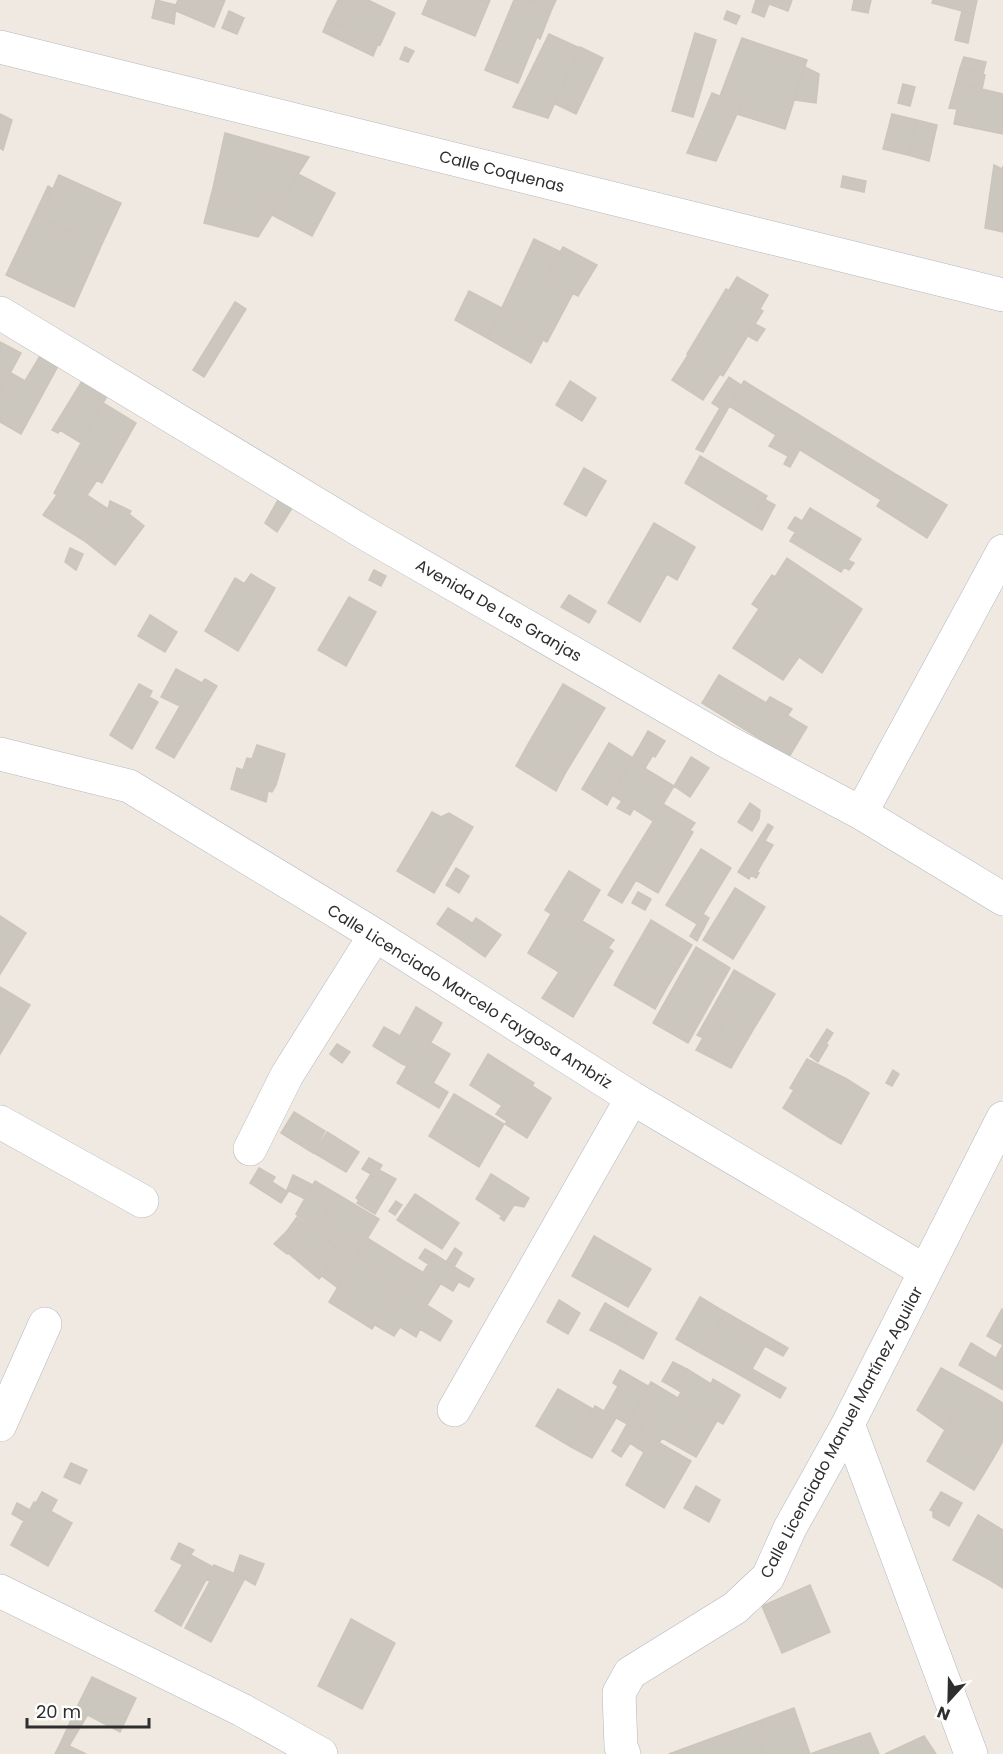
<svg xmlns="http://www.w3.org/2000/svg" width="1003" height="1754" viewBox="0 0 1003 1754" font-family="Poppins,sans-serif">
	<rect width="100%" height="100%" fill="#efe9e1"/>
	<path fill="#cbc7bf" stroke="#cbc5ba" stroke-width="1.5" d="M156 0 176 5 174 24 152 18Z
		M178 0H225L214 27 174 10Z
		M338 0H368L395 13 380 45 328 20Z
		M428 0H490L475 36 422 14Z
		M514 0H526L551 11 540 39 537 37 518 83 485 70Z
		M526 0H556L551 11Z
		M756 0 769 4 764 17 752 12Z
		M758 0H792L788 11Z
		M854 0H871L868 13 852 10Z
		M933 0H977L974 14 932 3Z
		M229 11 244 18 237 34 222 28Z
		M727 11 740 16 736 24 724 19Z
		M962 11 974 14 968 43 955 40Z
		M328 20 378 44 373 56 323 32Z
		M695 33 716 40 693 117 672 111Z
		M549 34 580 48 548 118 513 107Z
		M742 38 807 60 785 129 737 114 741 105 720 96Z
		M405 47 414 51 408 62 400 59Z
		M580 47 603 58 576 114 555 104Z
		M964 57 986 62 983 74 960 68Z
		M805 67 819 74 816 103 794 100Z
		M960 68 985 75 982 89 956 83Z
		M956 83 1003 94V134L954 124 957 109 949 108Z
		M903 84 915 87 910 106 898 103Z
		M712 93 741 105 716 161 687 153Z
		M0 114 12 120 3 150 0 148Z
		M892 114 917 120 908 155 883 149Z
		M917 120 937 125 929 161 908 155Z
		M225 133 309 157 279 204 213 188Z
		M994 165 1002 169 1003 166V232L985 228Z
		M298 174 335 193 312 236 272 215Z
		M59 175 121 203 101 246 40 218Z
		M843 176 866 181 864 192 841 187Z
		M48 186 53 189 41 217 35 214Z
		M213 188 279 204 258 237 204 223Z
		M35 214 101 246 74 307 6 275Z
		M534 239 559 251 545 279 573 293 547 342 543 340 544 338 499 314Z
		M563 247 597 265 578 296 545 279Z
		M737 277 768 295 760 309 729 290Z
		M726 289 763 311 723 376 687 354Z
		M469 291 502 308 487 338 455 320Z
		M235 302 246 309 204 377 193 370Z
		M499 314 544 338 531 363 487 338Z
		M755 324 765 329 757 341 748 336Z
		M0 342 21 353 0 392Z
		M688 355 720 374 703 400 672 380Z
		M40 356 58 366 21 434 0 422V392L11 373 25 381Z
		M729 377 741 385 726 412 712 403Z
		M82 381 107 396 81 443 60 430 58 433 52 430Z
		M570 381 596 398 582 421 556 405Z
		M744 381 897 475 881 500 729 406Z
		M103 403 136 423 102 483 69 465Z
		M720 408 726 412 703 452 696 449Z
		M776 435 800 449 790 467 784 464 788 456 769 446Z
		M700 456 767 496 750 523 685 483Z
		M69 465 97 480 87 495 108 509 86 542 43 515 57 495 54 493Z
		M584 468 606 481 586 516 564 504Z
		M897 475 947 505 927 538 877 506Z
		M764 499 775 505 762 530 750 523Z
		M278 500 292 508 277 532 265 523Z
		M110 501 131 511 129 514 144 526 115 565 86 542 108 509Z
		M810 508 861 539 848 560 854 563 849 570 844 567 841 572 790 541Z
		M795 517 802 521 795 532 788 528Z
		M654 523 695 547 677 580 667 574 640 622 608 603Z
		M70 548 83 554 76 570 65 562Z
		M787 558 862 609 822 673 799 657 783 680 733 648 759 609 752 604 772 575 775 577Z
		M374 570 386 576 381 586 369 580Z
		M251 574 275 588 269 599 244 584Z
		M235 578 269 599 238 651 205 631Z
		M569 595 596 611 589 623 561 607Z
		M349 597 376 612 346 666 318 650Z
		M150 615 177 632 165 652 138 636Z
		M176 669 202 683 205 679 217 686 174 758 156 748 180 706 161 697Z
		M719 675 807 727 789 757 702 703Z
		M139 684 152 691 149 697 158 702 132 749 110 735Z
		M563 684 605 708 566 772 527 746Z
		M770 697 792 709 787 716 766 703Z
		M648 731 665 741 655 757 639 747Z
		M609 743 633 758 607 805 582 789Z
		M257 745 285 754 276 785 272 792 268 791 266 802 231 789 237 768 243 770 247 758 252 759Z
		M527 746 566 772 556 791 516 766Z
		M639 747 653 755 645 768 631 760Z
		M691 757 709 768 690 797 674 786Z
		M631 760 674 786 653 821 612 795Z
		M622 801 634 808 630 815 617 808Z
		M750 803 760 810 759 819 752 831 738 822Z
		M663 804 695 823 690 830 659 812Z
		M432 812 441 817 449 813 473 827 434 893 397 871Z
		M659 812 693 832 658 893 622 872Z
		M768 824 773 827 765 841 773 845 757 872 759 873 756 878 751 875 749 879 738 872Z
		M701 849 731 868 697 924 666 905Z
		M456 868 469 876 459 893 446 885Z
		M569 871 600 890 582 921 614 940 608 948 545 910Z
		M622 872 636 880 622 903 608 895Z
		M735 888 765 907 733 959 703 940Z
		M638 892 651 899 645 910 632 903Z
		M448 908 472 923 461 940 437 924Z
		M551 914 613 951 573 1017 542 998 559 972 528 953Z
		M703 914 709 918 697 941 690 936Z
		M0 916 26 933 0 974Z
		M476 918 501 935 485 957 461 940Z
		M651 920 692 945 666 989 625 965Z
		M696 947 730 968 688 1043 653 1023Z
		M625 965 666 989 655 1009 614 985Z
		M734 970 775 994 753 1030 727 1017 715 1040 699 1032Z
		M0 987 30 1005 0 1054Z
		M416 1007 442 1023 431 1042 419 1036 402 1064 373 1046 384 1027 400 1036Z
		M727 1017 753 1030 739 1054 715 1040Z
		M827 1029 833 1033 826 1044 820 1040Z
		M699 1032 739 1054 731 1068 696 1050 703 1038 697 1035Z
		M419 1036 450 1054 433 1083 448 1092 439 1108 397 1083 407 1066 402 1064Z
		M820 1040 828 1045 818 1062 810 1056Z
		M337 1044 350 1052 342 1063 330 1054Z
		M488 1054 534 1083 515 1114 470 1085Z
		M807 1059 845 1078 828 1108 842 1116 830 1138 783 1108 794 1090 790 1088Z
		M893 1070 899 1074 892 1086 886 1083Z
		M845 1078 869 1093 841 1144 830 1138 842 1116 828 1108Z
		M532 1086 551 1098 527 1138 505 1124 507 1121 496 1114 501 1107 515 1114Z
		M454 1094 504 1124 479 1167 429 1136Z
		M294 1112 325 1131 313 1153 281 1133Z
		M327 1132 359 1152 346 1172 314 1153Z
		M369 1158 382 1165 379 1170 396 1179 375 1214 357 1203 359 1200 356 1198 371 1174 362 1169Z
		M259 1168 275 1177 272 1182 288 1192 281 1203 250 1183Z
		M491 1174 529 1198 524 1207 514 1205 504 1221 500 1218 502 1216 476 1199Z
		M293 1175 313 1185 305 1199 287 1190Z
		M315 1181 337 1194 316 1230 296 1214Z
		M337 1194 379 1219 353 1262 337 1248 342 1240 319 1225Z
		M415 1194 459 1223 442 1249 397 1220Z
		M396 1201 402 1205 395 1215 389 1211Z
		M297 1217 340 1251 329 1267 287 1231Z
		M319 1225 342 1240 337 1248 316 1230Z
		M287 1231 298 1241 287 1254 274 1244Z
		M594 1236 651 1269 628 1307 572 1276Z
		M367 1238 407 1263 393 1284 354 1260Z
		M298 1241 329 1267 319 1279 288 1253Z
		M455 1248 462 1253 454 1267 446 1262Z
		M425 1249 434 1254 428 1264 419 1258Z
		M340 1251 353 1262 338 1288 322 1276Z
		M434 1254 464 1273 453 1291 423 1273Z
		M354 1260 398 1287 372 1329 329 1302Z
		M407 1263 441 1283 427 1305 393 1284Z
		M464 1273 474 1279 469 1287 459 1282Z
		M398 1287 452 1321 440 1341 420 1329 416 1337 400 1327 394 1336 375 1325Z
		M700 1297 725 1312 702 1354 676 1339Z
		M559 1300 580 1313 568 1334 547 1322Z
		M605 1303 629 1317 615 1343 590 1330Z
		M1002 1309 1003 1310V1345L987 1336Z
		M725 1312 788 1348 783 1356 765 1346 752 1369 786 1388 780 1398 733 1371 751 1339 721 1321Z
		M629 1317 657 1333 643 1359 615 1343Z
		M721 1321 751 1339 733 1371 702 1354Z
		M971 1343 996 1358 984 1379 959 1365Z
		M1003 1345V1390L984 1379Z
		M673 1362 687 1369 676 1389 662 1381Z
		M941 1368 986 1393 975 1410 962 1402 945 1430 917 1410Z
		M687 1369 711 1384 713 1379 740 1395 723 1424 678 1398 681 1392 676 1389Z
		M620 1370 648 1386 627 1424 604 1411 618 1386 613 1383Z
		M651 1382 693 1407 671 1443 662 1438 659 1443 639 1431 651 1408 639 1402Z
		M558 1389 593 1409 571 1447 536 1426Z
		M986 1393 1003 1403V1441L994 1457 945 1430 962 1402 975 1410Z
		M639 1402 651 1408 639 1431 627 1424Z
		M595 1406 616 1418 592 1458 571 1447Z
		M693 1407 717 1421 696 1457 671 1443Z
		M627 1424 644 1434 637 1448 630 1443 621 1457 612 1451Z
		M945 1430 994 1457 974 1490 927 1461Z
		M644 1434 691 1461 664 1508 626 1485 644 1452 637 1448Z
		M71 1463 87 1470 80 1484 64 1477Z
		M696 1486 720 1500 709 1522 684 1508Z
		M42 1492 57 1500 51 1511 36 1503Z
		M941 1492 962 1503 949 1526 933 1517V1511L930 1510Z
		M34 1502 72 1523 48 1566 11 1545Z
		M17 1503 30 1510 24 1521 12 1514Z
		M978 1515 1003 1530V1558L990 1580 953 1560Z
		M179 1543 194 1550 183 1565 171 1559Z
		M189 1554 213 1567 181 1626 155 1611Z
		M240 1555 264 1564 255 1585 234 1573Z
		M1003 1558V1588L990 1580Z
		M214 1565 245 1578 211 1642 185 1628 210 1581 206 1580Z
		M810 1585 830 1632 782 1653 762 1606Z
		M351 1619 395 1643 362 1709 318 1686Z
		M92 1677 136 1698 120 1732 76 1709Z
		M794 1708 810 1754H763L759 1743 766 1742 759 1721Z
		M76 1709 87 1716 69 1746 61 1742Z
		M759 1721 766 1742 759 1743 763 1754H669Z
		M870 1733 879 1754H810Z
		M924 1736 936 1754H885Z
		M61 1742 69 1746 86 1754H55Z"/>
	<g fill="none" stroke-linecap="round" stroke-linejoin="round">
		<defs>
			<path id="street" d="M0 47 1003 295
				M0 313 368 535 726 741 861 813 1003 899
				M0 754 129 786 375 935 632 1098 925 1271
				M861 813 1003 551
				M0 1122 142 1201
				M250 1149 287 1075 375 935
				M454 1410 632 1098
				M848 1424 971 1754
				M0 1425 45 1324
				M0 1591 242 1710 321 1754
				M624 1754 621 1747 619 1693 630 1673 735 1608 768 1577 790 1528 848 1424 1003 1118"/>
		</defs>
		<use href="#street" stroke="#b4b7c1" stroke-width="34"/>
		<use href="#street" stroke="#fff" stroke-width="33"/>
	</g>
	<g text-anchor="middle" stroke-width="4.5" stroke-linejoin="round" paint-order="stroke">
		<g font-size="16" fill="#2e2e2e" stroke="#fff">
			<text transform="translate(502 171) rotate(14)" y="6">Calle Coquenas</text>
			<text transform="translate(499 610) rotate(30)" y="6">Avenida De Las Granjas</text>
			<text transform="translate(470 996) rotate(32)" y="6">Calle Licenciado Marcelo Faygosa Ambriz</text>
			<text transform="translate(841 1432) rotate(-62)" y="6">Calle Licenciado Manuel Martínez Aguilar</text>
		</g>
	</g>
	<g transform="translate(949 1700) rotate(202)" stroke="#ffffff" stroke-width="4.5" paint-order="stroke">
	<path d="M0-4.5L10 22L0 15L-10 22Z" fill="#2e2e2e"/>
	<text y="-9" font-size="16" font-weight="bold" text-anchor="middle" fill="#2e2e2e">N</text>
	</g>
	<path d="M27 1718v9h122v-9" fill="none" stroke="#2e2e2e" stroke-width="3"/>
	<text x="36" y="1718" font-size="18" fill="#2e2e2e" stroke="#ffffff" stroke-width="4.5" paint-order="stroke">20 m</text>
</svg>
